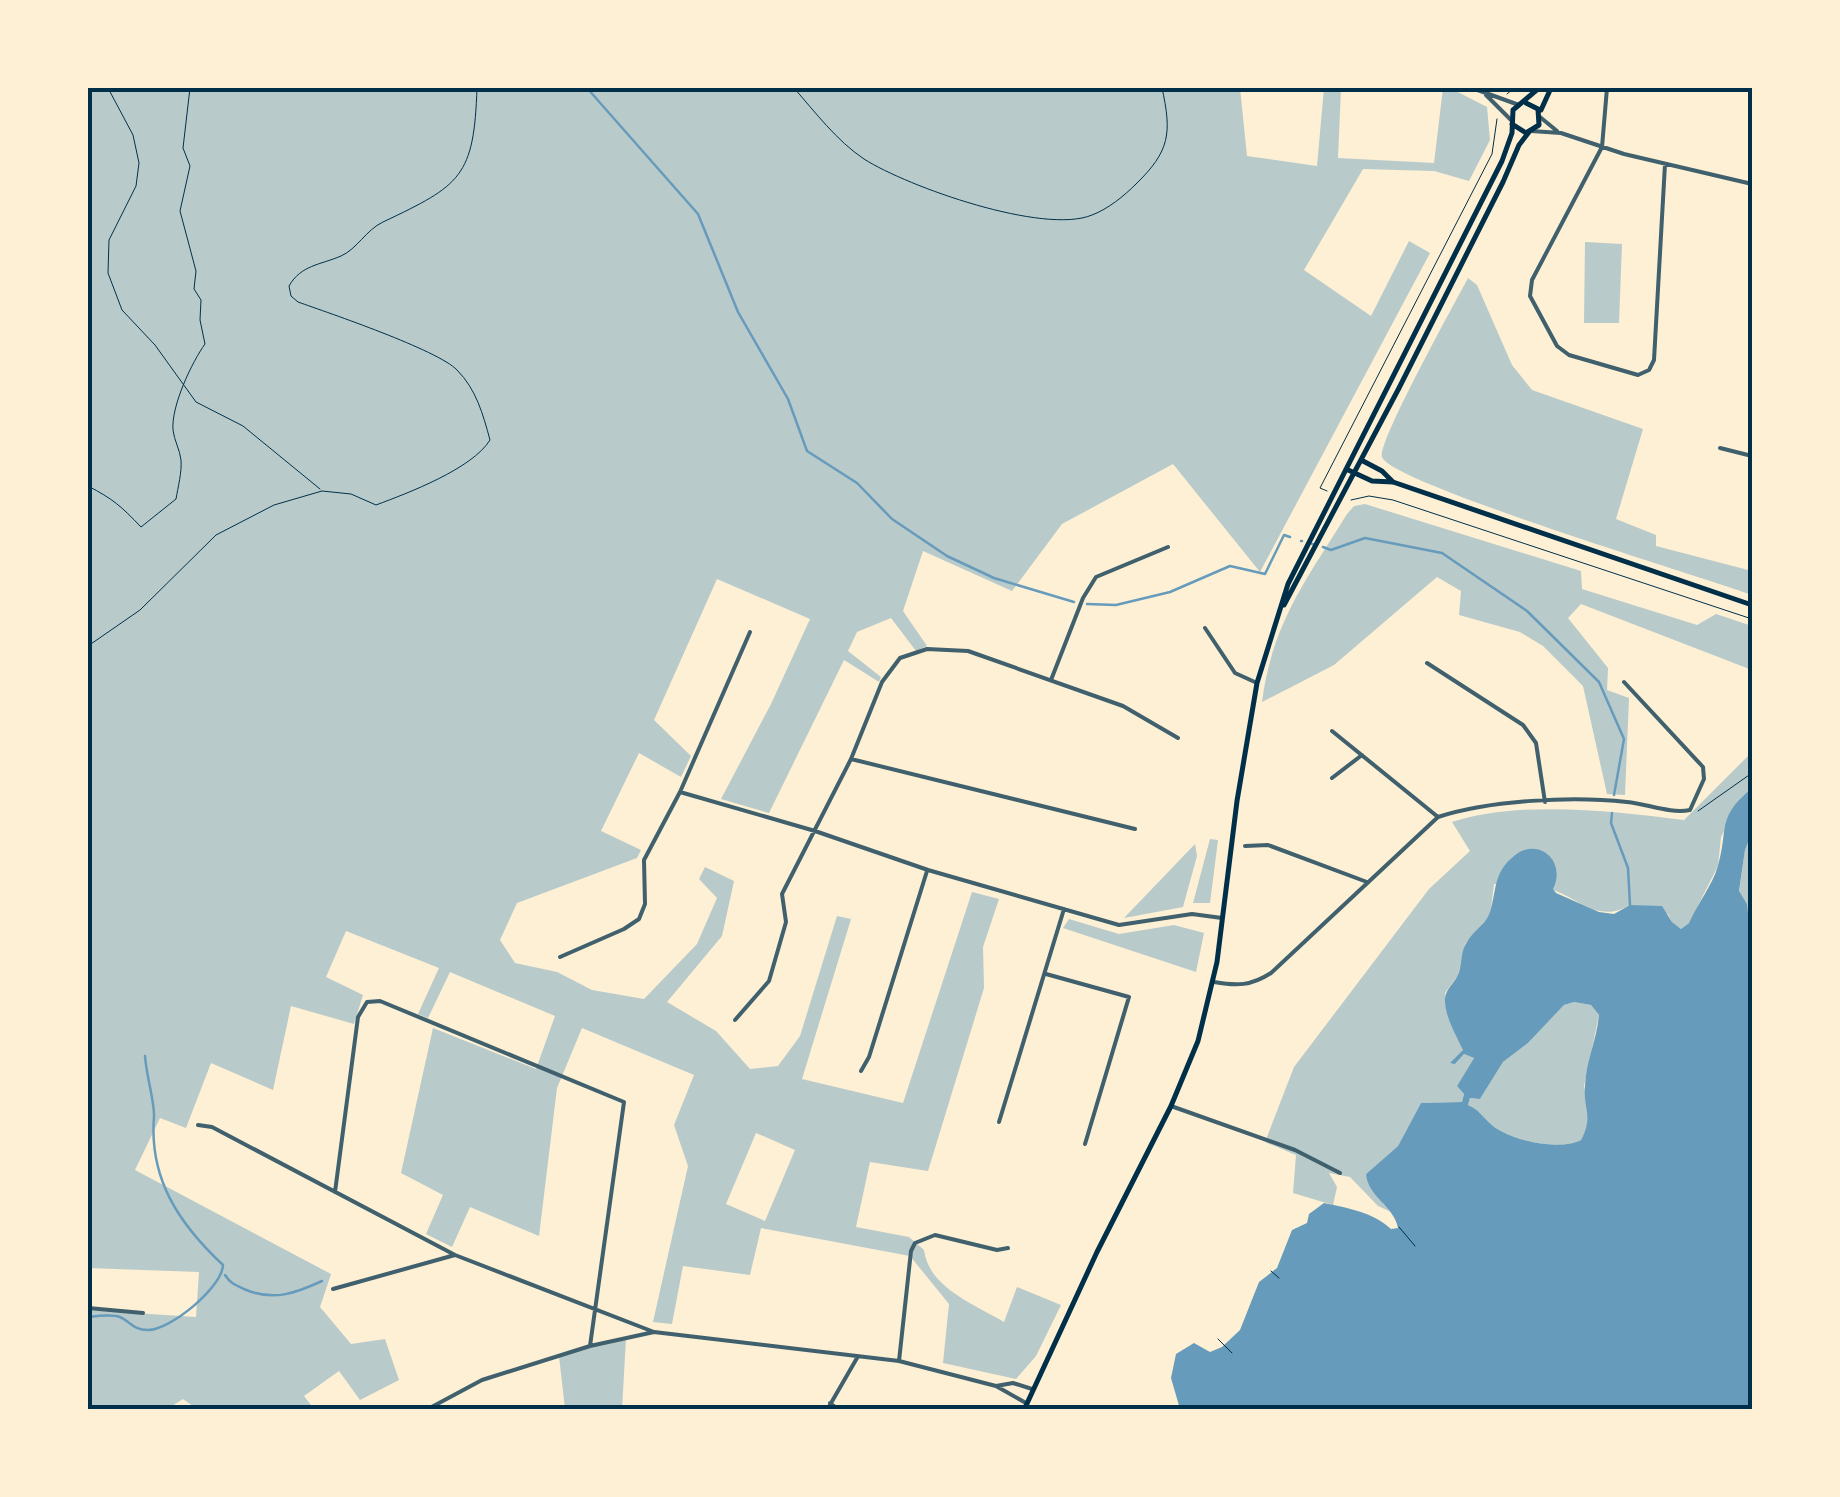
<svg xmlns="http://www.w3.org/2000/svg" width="1840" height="1497" viewBox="0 0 1840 1497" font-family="Quicksand,sans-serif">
	<rect width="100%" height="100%" fill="#fdf0d5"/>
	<path fill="#b9caca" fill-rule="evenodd" d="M88 88H1240L1247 156 1317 166 1324 88H1341L1338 158 1434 163 1443 88H1450L1487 107 1490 140 1469 181 1434 171 1363 169 1304 270 1371 316 1409 241 1430 253 1260 572 1173 464 1062 524 1012 591 923 551 903 611 927 646 916 651 891 618 857 632 848 651 881 677 879 682 844 660 769 813 721 799 771 704 810 619 717 579 654 720 691 756 681 777 639 753 601 831 641 850 637 858 517 903 500 940 515 963 557 972 592 990 644 999 697 944 717 898 699 879 705 867 734 881 722 936 667 1002 716 1031 750 1069 778 1066 800 1036 837 916 851 919 802 1079 903 1103 972 892 999 899 983 947 984 988 928 1171 870 1162 856 1227 909 1237 924 1250C929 1288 974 1304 1004 1322L1017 1287 1061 1305 1036 1356 1016 1379 943 1363 949 1304 910 1256 761 1228 750 1275 683 1266 672 1324 653 1322 688 1166 674 1125 694 1075 582 1028 557 1088 539 1236 470 1207 452 1247 426 1234 443 1195 401 1173 433 1028 536 1069 555 1016 450 972 428 1018 418 1014 439 968 346 931 326 977 363 995 354 1024 291 1006 273 1090 211 1063 186 1128 160 1118 135 1170 331 1274 320 1307 351 1344 385 1339 399 1380 360 1400 339 1371 304 1396 314 1409H197L183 1399 167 1409H88V1310L196 1317 199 1272 88 1268ZM756 1133 795 1150 765 1221 726 1204Z
		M1585 242 1622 244 1619 323H1584Z
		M1468 278 1477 285 1512 365 1532 390 1643 429 1616 519 1656 535V546L1752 571V595C1706 578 1390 483 1382 457 1377 443 1456 301 1468 278Z
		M1365 504 1581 571 1582 589 1697 625 1716 614 1752 626V670L1581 604 1568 618 1608 668 1607 690 1629 698 1625 795 1607 794 1583 686 1543 646 1520 632 1459 615 1461 591 1437 577 1334 665 1262 702C1272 623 1307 579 1347 514L1354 506Z
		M1752 745V788L1741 798 1721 837 1718 866 1689 923 1681 929 1672 922 1668 914 1630 905C1597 924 1580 898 1550 889 1534 883 1510 886 1494 884L1490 915 1465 944 1458 975 1445 993 1446 1009 1463 1050 1455 1064 1464 1054 1474 1058 1457 1086 1464 1094 1462 1102 1421 1103 1398 1146 1366 1174 1379 1199 1391 1212 1378 1206 1350 1177 1329 1173 1337 1187 1333 1205 1293 1193 1296 1155 1265 1142 1294 1067 1429 889 1470 851 1452 822C1517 800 1616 811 1684 820L1750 754Z
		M1752 833V945L1747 904 1739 892 1745 850Z
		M1210 839 1218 840 1210 903H1193Z
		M1195 844 1197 856 1183 907 1124 918Z
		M1069 919 1119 934 1174 925 1204 933 1196 972 1063 928Z
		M1574 1002 1591 1005 1599 1015 1584 1086 1590 1120 1581 1140C1560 1151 1512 1141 1493 1126 1483 1118 1480 1110 1468 1105L1470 1098 1480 1099 1503 1062 1528 1043 1564 1005Z
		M626 1338 622 1409H565L559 1356Z"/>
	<path fill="#669bbc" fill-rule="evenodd" d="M1752 788V833L1745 850 1739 891 1747 904 1752 945V1409H1180L1171 1378 1176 1354 1194 1343 1210 1352 1222 1347 1240 1330 1259 1282 1277 1268 1292 1230 1307 1223 1309 1214 1324 1203C1347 1208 1373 1212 1391 1229L1398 1228C1394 1206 1368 1197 1366 1174L1398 1146 1421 1103 1462 1102 1464 1094 1457 1086 1474 1058 1464 1054 1455 1064 1450 1063 1463 1050C1456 1035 1444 1015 1445 998 1446 988 1456 982 1459 972 1462 962 1461 950 1467 942 1473 931 1487 923 1490 912 1497 889 1493 873 1514 856 1538 836 1567 861 1553 889L1556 893 1599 912 1614 914 1630 905 1662 906 1672 922 1681 929 1689 923C1697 904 1712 886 1718 866 1729 828 1716 818 1752 788ZM1574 1002 1591 1005 1599 1015C1597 1039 1586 1061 1585 1086 1583 1110 1594 1115 1581 1140 1560 1151 1512 1141 1493 1126 1483 1118 1480 1110 1468 1105L1470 1098 1480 1099 1503 1062 1528 1043 1564 1005Z"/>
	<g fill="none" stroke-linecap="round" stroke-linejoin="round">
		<path stroke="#669bbc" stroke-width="2.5" d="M587 88 698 214 738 312 788 399 807 451 857 483 892 519 947 556 994 578 1074 602
			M1301 541H1302
			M1312 544H1313
			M1323 547 1331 550 1365 538 1442 553 1527 611 1599 682 1624 739 1614 795
			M1087 604 1116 605 1170 592 1230 566 1265 574 1284 535 1290 537
			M1612 813 1611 823 1628 868 1630 905
			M225 1275C230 1283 235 1285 244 1289 273 1302 296 1293 322 1281
			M88 1317C97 1316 111 1314 120 1317 131 1322 133 1330 148 1330 170 1330 222 1288 223 1265 178 1223 149 1178 154 1117 155 1104 146 1074 145 1056"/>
		<path stroke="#003049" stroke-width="1" d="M108 88 133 135 139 163 136 186 109 240 108 273 122 310 155 345 196 402 243 426 320 489
			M794 88C815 112 837 141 864 159 908 187 1044 235 1092 215 1108 209 1124 196 1136 184 1170 151 1172 133 1162 88
			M1507 94 1514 88
			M88 486C113 499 121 506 141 527L176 499C178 487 182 472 181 460 180 450 174 440 173 430 171 406 192 362 205 344L200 320 201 300 194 289 196 271 180 211 190 166 183 148 190 88
			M1327 491 1320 488 1492 154 1497 119
			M1351 500 1369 496 1393 500 1752 619
			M88 646 140 610 216 535 274 505 322 491 351 494 376 505C408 493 472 469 490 440 483 414 476 389 457 370 438 350 329 313 298 302L291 296 289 286C301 265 320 265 341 256 357 249 366 230 383 222 461 185 474 177 477 88
			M1698 811 1752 773
			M1399 1227 1415 1246
			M1271 1271 1279 1278
			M1218 1339 1232 1353"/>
		<path stroke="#3f606c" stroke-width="4" d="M1472 88 1519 105
			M1607 88 1602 147 1532 280 1530 296 1557 346 1569 355 1638 375 1649 370 1654 360 1665 164
			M1486 95 1511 120
			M1540 117 1557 131
			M1531 131 1561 133 1624 154 1752 184
			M1751 363H1752
			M1720 448 1752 456
			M1205 628 1235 673 1257 683
			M1427 663 1523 725 1536 743 1545 802
			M1051 680 1083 598 1096 577 1168 547
			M1332 731 1438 817
			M851 759 1135 829
			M1332 778 1362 755
			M680 792 815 831 928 870 1119 925 1192 914 1222 918
			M1245 846 1268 845 1367 882
			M560 957 624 929 639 919 645 904 644 860 680 792 750 632
			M1046 974 1129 997 1085 1144
			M1214 982C1237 986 1251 986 1271 973L1438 817C1491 800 1572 796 1627 802 1648 804 1670 814 1690 810L1704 779 1703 767 1624 682
			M735 1020 769 981 786 922 782 894 851 759 882 682 900 658 927 649 968 651 1123 706 1178 738
			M861 1071 869 1057 927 871
			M1171 1106 1295 1150 1340 1173
			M999 1122 1064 909
			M198 1125 212 1127 455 1255 654 1332 899 1361 996 1386 1026 1403
			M335 1192 358 1017 367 1002 380 1001 624 1102 590 1346
			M333 1289 455 1255
			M88 1308 143 1313
			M899 1361 911 1251 915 1243 935 1235 997 1250 1008 1248
			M996 1386 1013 1383 1032 1389
			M830 1403 839 1410
			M426 1410 482 1380 590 1346 654 1332
			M827 1410 857 1358"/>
		<path stroke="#003049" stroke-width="5" d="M1541 110 1551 88
			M1512 124 1526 133 1539 125 1538 109 1526 103
			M1363 461 1382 471 1393 482
			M1346 469 1372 481 1393 482 1752 605
			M1284 605 1399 388 1503 182 1519 145 1529 132
			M1024 1410 1097 1252 1171 1106 1198 1041 1217 962 1237 801 1257 683 1288 584 1502 161 1512 133 1513 110 1539 88"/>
	</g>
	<rect width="1840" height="1497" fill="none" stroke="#fdf0d5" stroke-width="180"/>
	<rect x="90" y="90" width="1660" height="1317" fill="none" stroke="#003049" stroke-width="4"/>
</svg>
